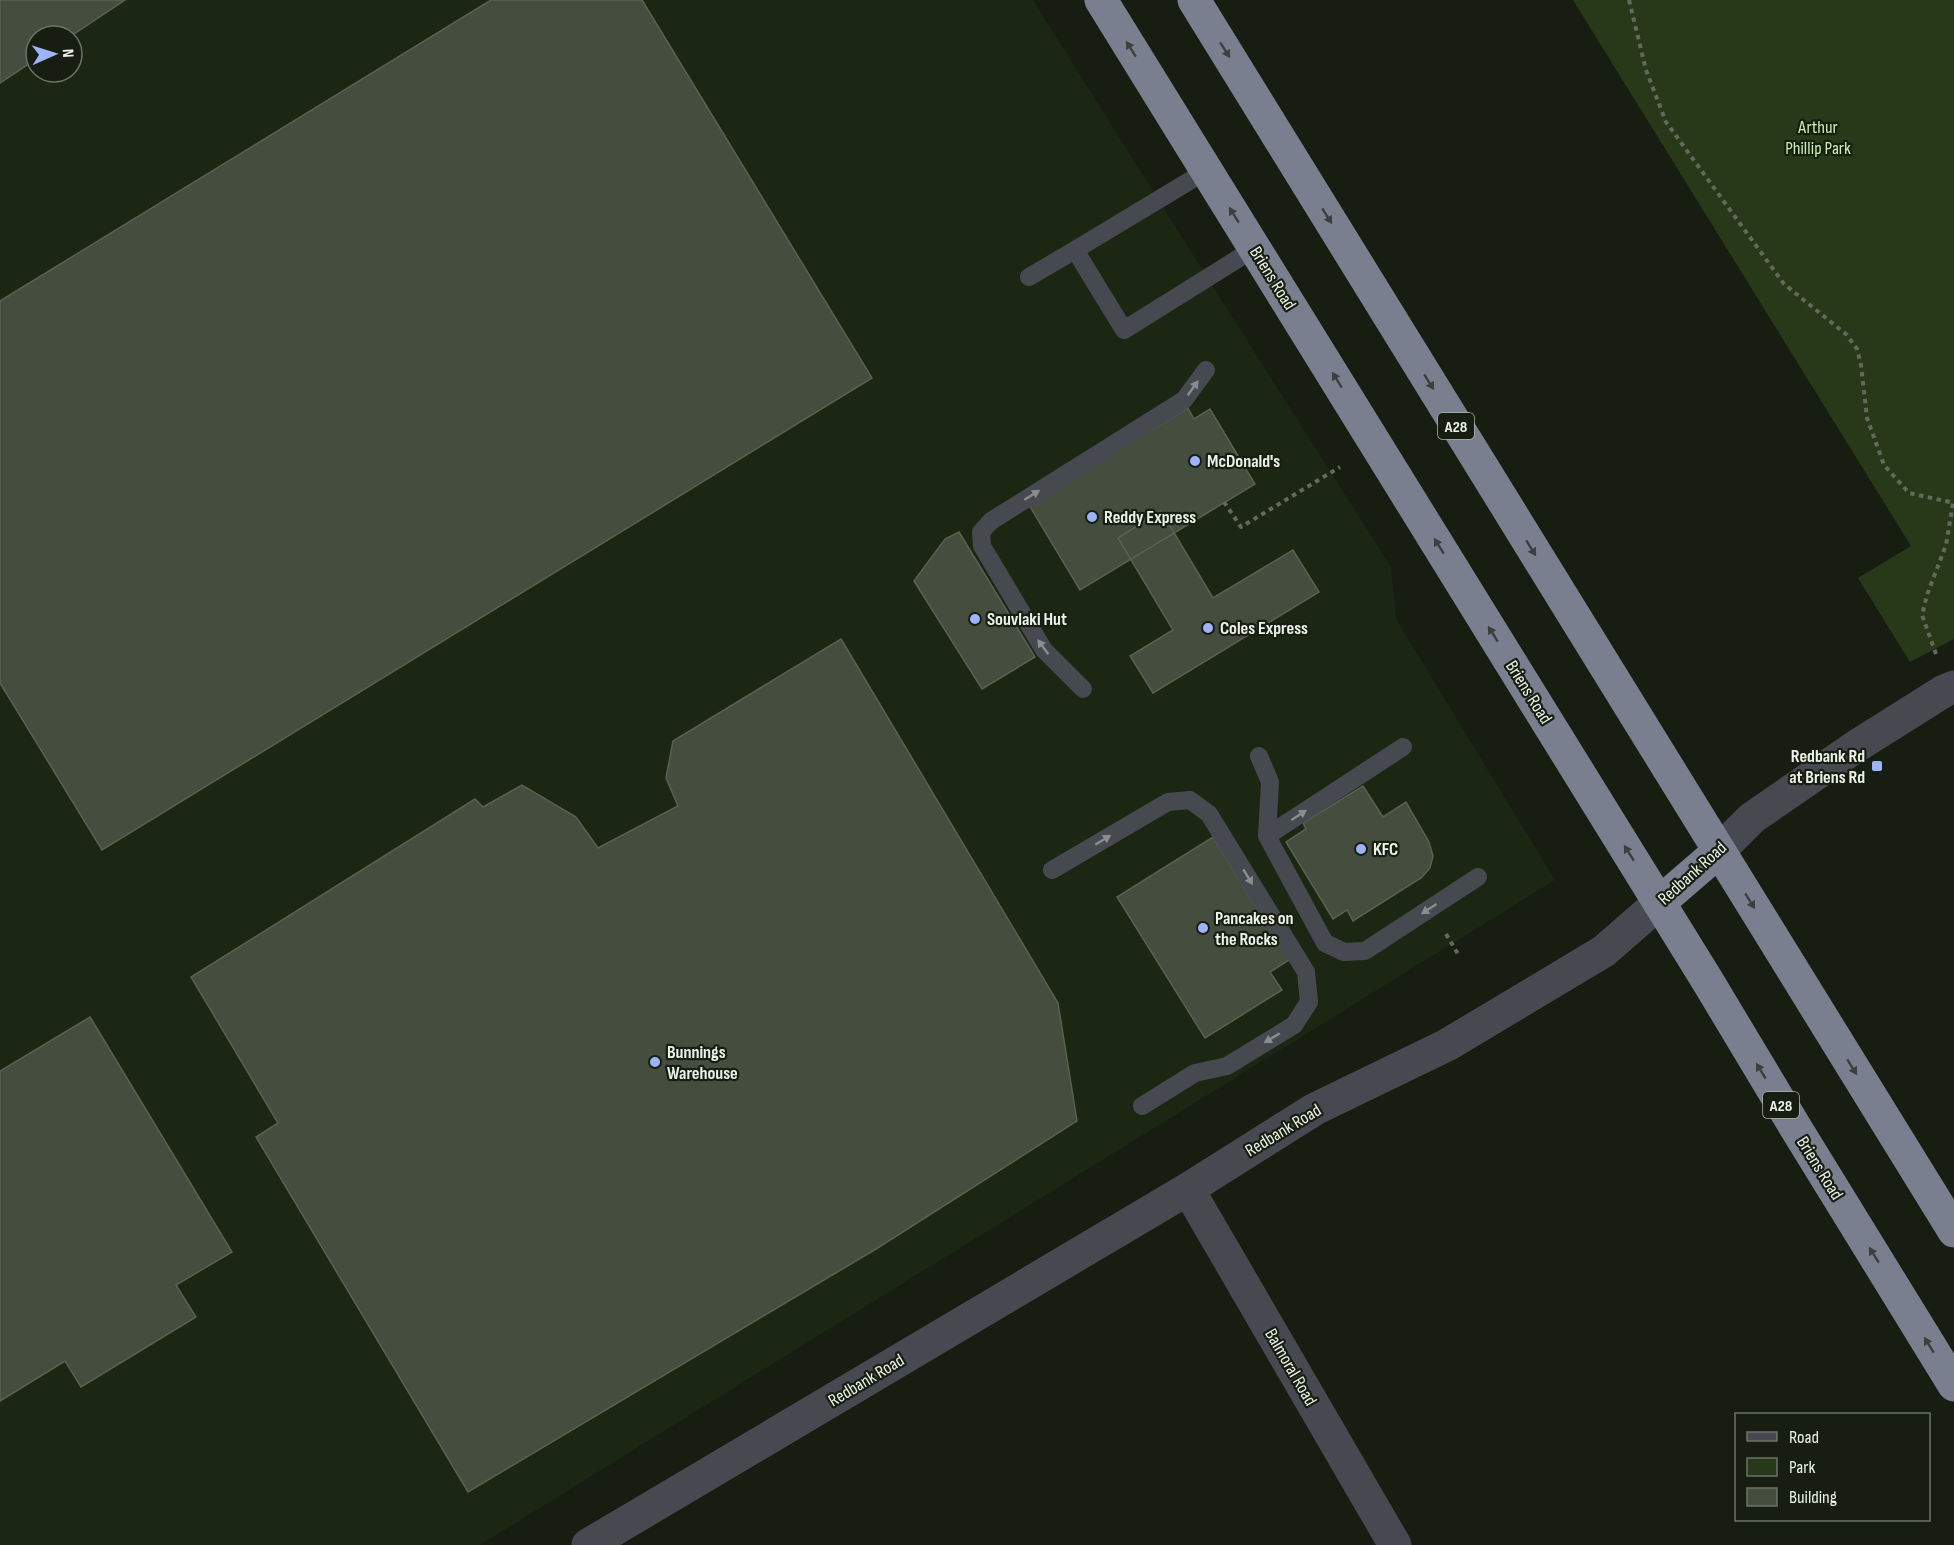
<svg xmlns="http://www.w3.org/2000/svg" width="1954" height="1545" viewBox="0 0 1954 1545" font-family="'Sofia Sans Condensed',sans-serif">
	<rect width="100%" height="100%" fill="#171e11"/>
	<path fill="#1b2613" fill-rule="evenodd" d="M0 0H1033L1217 293 1391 567 1396 619 1555 880 480 1545H0ZM36 36H72V72H36Z"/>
	<path fill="#273919" d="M1573 0H1954V639L1910 662 1858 578 1911 546Z"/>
	<path fill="#444d3e" stroke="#586252" stroke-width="1.5" d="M0 0H125L71 36H36V59L0 83Z
		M491 0H642L872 378 102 850 0 683V301Z
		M1188 408 1194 419 1210 409 1255 484 1080 590 1029 505Z
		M1161 511 1213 598 1293 550 1319 592 1153 693 1130 656 1173 630 1118 538Z
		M959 532 1035 657 982 689 914 581 945 539Z
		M841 639 1058 1003 1077 1121 876 1249 468 1492 256 1137 278 1123 191 977 475 799 483 807 522 785 576 817 598 848 678 806 666 778 673 741Z
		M1363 786 1383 817 1406 802 1429 842 1433 856 1430 868 1421 878 1353 921 1347 910 1333 919 1286 842 1306 829 1303 823Z
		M1213 837 1289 960 1270 972 1282 990 1205 1038 1117 897Z
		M90 1017 232 1252 176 1285 196 1317 81 1387 65 1361 0 1401V1071Z"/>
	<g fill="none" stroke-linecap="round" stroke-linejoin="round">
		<path stroke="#63695d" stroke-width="4" stroke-dasharray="4.5 4.5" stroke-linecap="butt" d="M1629 0 1646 70 1666 122 1784 284 1847 335 1857 349 1861 365 1867 418 1884 465 1909 493 1954 503
			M1224 502 1241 527 1340 467
			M1936 654 1922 615 1927 595 1946 545 1953 503
			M1446 934 1458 954"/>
		<path stroke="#474950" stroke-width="18" d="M1075 250 1206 171
			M1029 277 1075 250 1124 330 1255 248
			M1083 689 1044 650 982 546 981 532 991 521 1184 400 1206 370
			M1403 747 1267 836 1325 943 1344 952 1365 951 1478 877
			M1259 756 1270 782 1267 836
			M1052 870 1168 802 1190 800 1209 814 1306 972 1309 1002 1294 1025 1227 1066 1195 1073 1142 1106"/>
		<path stroke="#474950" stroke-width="33" d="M1718 852 1752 818 1855 747 1944 691 1954 687
			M1188 1189 1395 1545
			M588 1545 1188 1189 1315 1109 1447 1045 1604 951 1659 903"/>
		<path stroke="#7a7f8f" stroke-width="33" d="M1101 0 1707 980 1797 1130 1954 1385
			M1194 0 1954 1231
			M1659 903 1718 852"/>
	</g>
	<defs><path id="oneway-solid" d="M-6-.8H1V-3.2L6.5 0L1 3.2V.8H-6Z" transform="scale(1.5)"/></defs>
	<g fill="#3a403d">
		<use href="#oneway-solid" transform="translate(1131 49) rotate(-122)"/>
		<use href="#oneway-solid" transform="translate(1225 50) rotate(58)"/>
		<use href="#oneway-solid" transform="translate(1234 215) rotate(-122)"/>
		<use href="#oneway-solid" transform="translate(1327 216) rotate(58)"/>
		<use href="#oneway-solid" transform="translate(1337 380) rotate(-122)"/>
		<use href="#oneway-solid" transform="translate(1429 382) rotate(58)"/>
		<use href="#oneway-solid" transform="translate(1439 546) rotate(-122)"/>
		<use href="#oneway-solid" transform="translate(1531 548) rotate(58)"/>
		<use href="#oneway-solid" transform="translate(1493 634) rotate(-122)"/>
		<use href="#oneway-solid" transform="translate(1629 853) rotate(-122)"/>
		<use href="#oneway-solid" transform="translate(1750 901) rotate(58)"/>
		<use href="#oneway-solid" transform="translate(1852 1067) rotate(58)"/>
		<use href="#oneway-solid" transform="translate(1761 1071) rotate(-121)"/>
		<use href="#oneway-solid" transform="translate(1874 1255) rotate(-122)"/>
		<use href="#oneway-solid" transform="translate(1929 1345) rotate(-122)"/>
	</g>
	<g fill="#898d8d">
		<use href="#oneway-solid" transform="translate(1193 388) rotate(-54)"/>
		<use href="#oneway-solid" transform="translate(1032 495) rotate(-32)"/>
		<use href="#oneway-solid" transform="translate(1043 647) rotate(-126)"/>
		<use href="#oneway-solid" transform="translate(1299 815) rotate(-33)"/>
		<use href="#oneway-solid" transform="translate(1103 840) rotate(-31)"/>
		<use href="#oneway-solid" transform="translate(1248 877) rotate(59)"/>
		<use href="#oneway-solid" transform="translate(1429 909) rotate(147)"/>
		<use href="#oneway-solid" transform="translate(1272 1038) rotate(149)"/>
	</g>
	<g fill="#9db4fd" stroke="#171e11" stroke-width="2">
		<circle cx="1195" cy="461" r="6"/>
		<circle cx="1092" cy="517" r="6"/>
		<circle cx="975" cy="619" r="6"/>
		<circle cx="1208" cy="628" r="6"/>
		<rect x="1871" y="760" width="12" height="12" rx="3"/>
		<circle cx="1361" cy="849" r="6"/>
		<circle cx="1203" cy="928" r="6"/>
		<circle cx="655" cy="1062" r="6"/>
	</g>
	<g text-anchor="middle" stroke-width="4.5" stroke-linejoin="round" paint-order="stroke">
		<g fill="#171e11" stroke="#acb2a8" stroke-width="1.5">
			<rect x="1438" y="413" width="36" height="26" rx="4.5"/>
			<rect x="1763" y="1092" width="36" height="26" rx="4.5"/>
		</g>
		<g font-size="16" font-weight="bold" fill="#ecf2e8">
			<text x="1456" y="432">A28</text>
			<text x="1781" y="1111">A28</text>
		</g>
		<g font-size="18" fill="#c8f2ab" stroke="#171e11">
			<text x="1818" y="133">Arthur<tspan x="1818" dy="21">Phillip Park</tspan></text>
		</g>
		<g font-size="18" fill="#ecf2e8" stroke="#171e11">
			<text transform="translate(1273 278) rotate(58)" y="6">Briens Road</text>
			<text transform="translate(1529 692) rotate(58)" y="6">Briens Road</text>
			<text transform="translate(1692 873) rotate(-42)" y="6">Redbank Road</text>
			<text transform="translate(1283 1130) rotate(-31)" y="6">Redbank Road</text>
			<text transform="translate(1820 1168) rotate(58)" y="6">Briens Road</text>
			<text transform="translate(1291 1367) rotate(60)" y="6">Balmoral Road</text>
			<text transform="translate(866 1380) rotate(-31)" y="6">Redbank Road</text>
		</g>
		<g font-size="18" font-weight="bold" fill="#ecf2e8" stroke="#171e11" text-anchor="start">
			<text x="1207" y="467">McDonald's</text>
			<text x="1104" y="523">Reddy Express</text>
			<text x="987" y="625">Souvlaki Hut</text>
			<text x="1220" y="634">Coles Express</text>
			<text x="1865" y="762" text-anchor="end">Redbank Rd<tspan x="1865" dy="21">at Briens Rd</tspan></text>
			<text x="1373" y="855">KFC</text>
			<text x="1215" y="924">Pancakes on<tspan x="1215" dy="21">the Rocks</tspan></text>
			<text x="667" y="1058">Bunnings<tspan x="667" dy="21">Warehouse</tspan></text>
		</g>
	</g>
	<rect x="1735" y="1413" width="195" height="108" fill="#171e11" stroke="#6c7367" stroke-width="1.5"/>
	<rect x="1747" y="1432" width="30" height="9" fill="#474950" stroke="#6c7367" stroke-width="1.5"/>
	<text x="1789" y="1443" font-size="18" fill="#ecf2e8">Road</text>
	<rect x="1747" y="1458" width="30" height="18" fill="#273919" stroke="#6c7367" stroke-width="1.5"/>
	<text x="1789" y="1473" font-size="18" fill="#ecf2e8">Park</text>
	<rect x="1747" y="1488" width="30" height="18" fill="#444d3e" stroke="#6c7367" stroke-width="1.5"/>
	<text x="1789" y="1503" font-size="18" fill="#ecf2e8">Building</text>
	<g transform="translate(54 54) rotate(87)"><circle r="28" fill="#171e11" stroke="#6c7367" stroke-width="1.5"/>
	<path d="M0-4.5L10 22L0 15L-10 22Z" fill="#9db4fd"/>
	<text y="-9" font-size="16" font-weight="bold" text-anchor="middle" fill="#ecf2e8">N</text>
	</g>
</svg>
